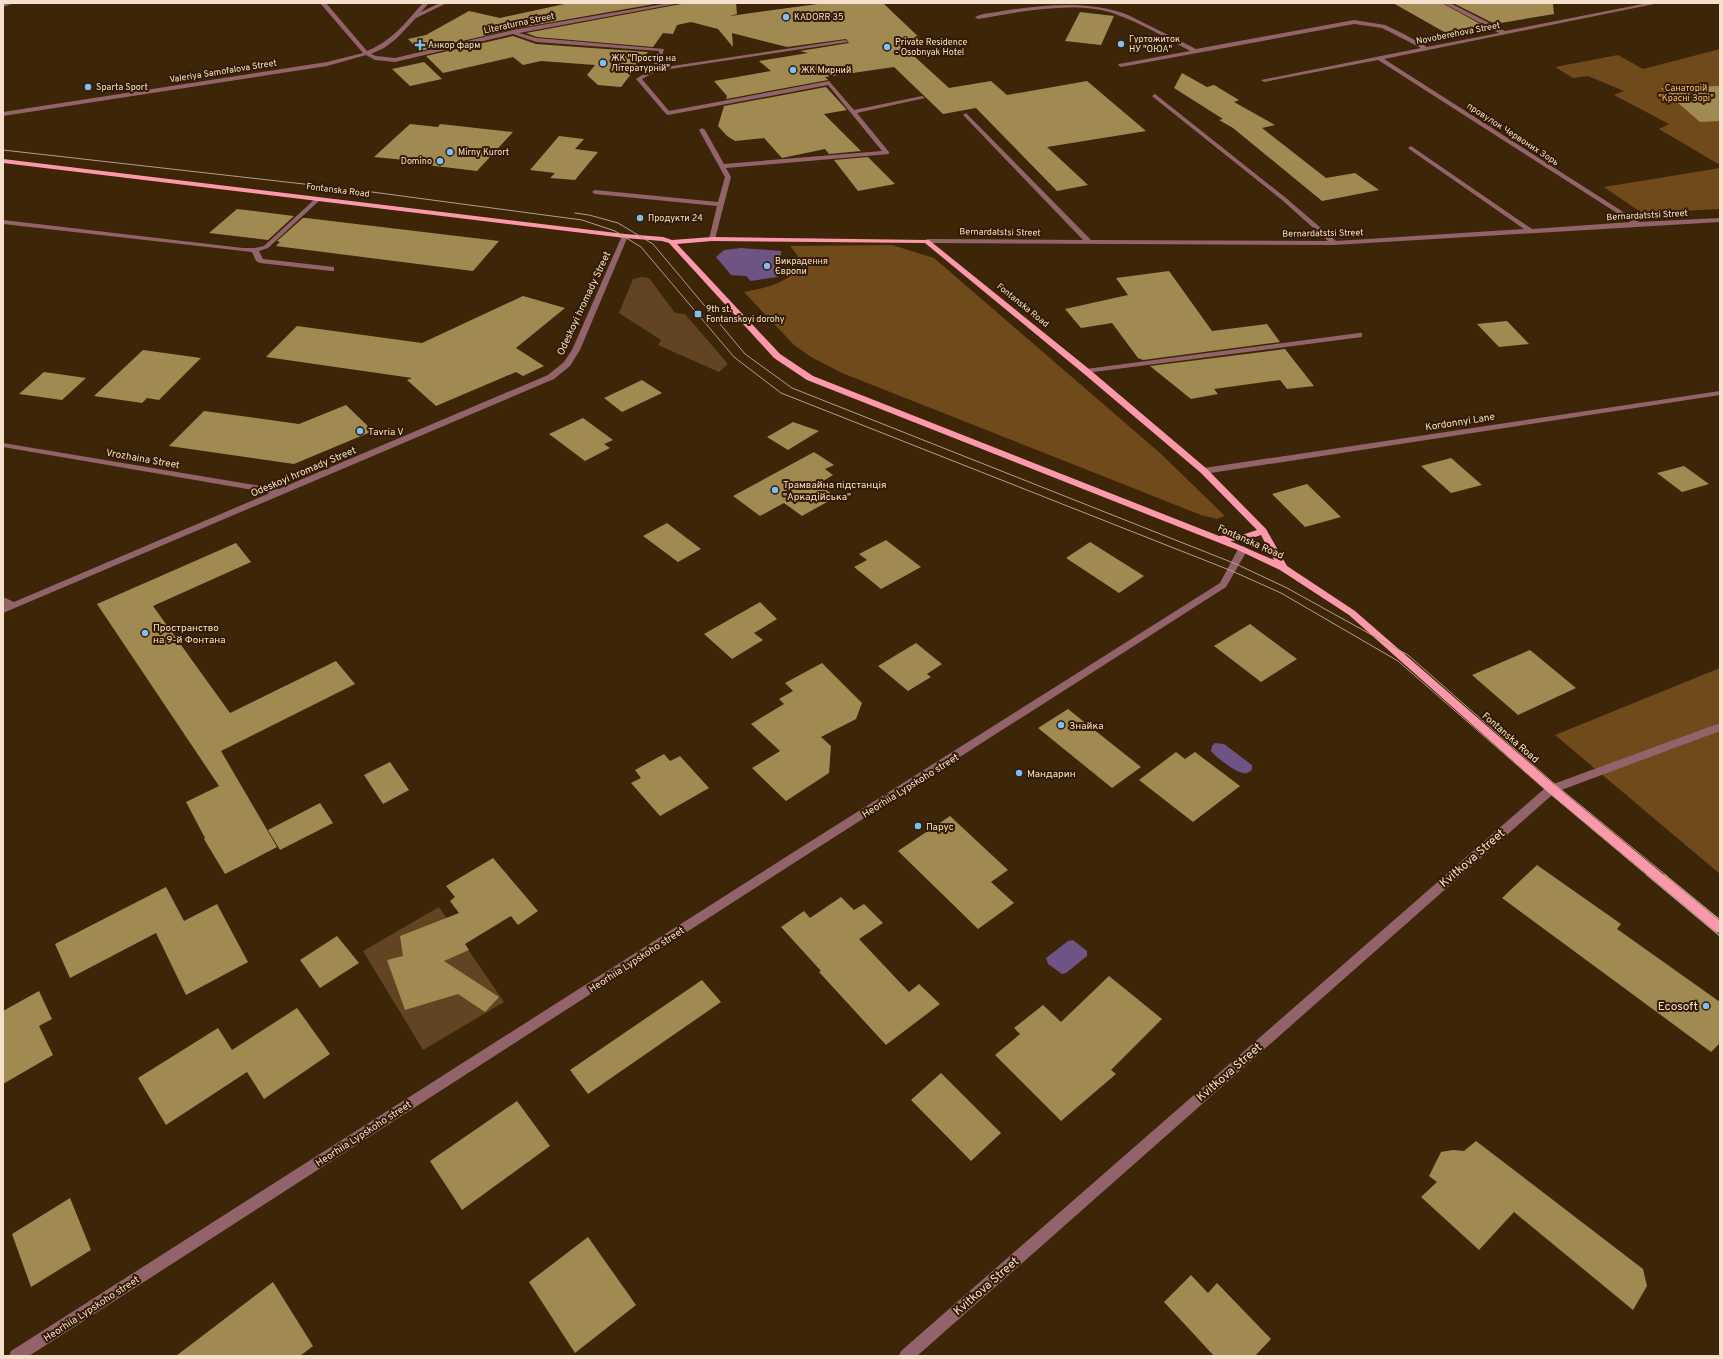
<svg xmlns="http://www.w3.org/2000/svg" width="1723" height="1359" viewBox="0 0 1723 1359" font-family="Overpass,sans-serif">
	<rect width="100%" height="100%" fill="#3d2507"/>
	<path fill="#624422" d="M642 277 649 278 675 313 685 314 728 364 719 372 658 345 661 340 619 313 633 279Z
		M439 907 504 1002 423 1050 363 951Z"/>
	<path fill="#714a1b" d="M1720 49V165L1659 129 1669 124 1614 95 1624 91 1588 76 1573 78 1555 67 1618 55 1643 69Z
		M1720 168V209L1642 213 1604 187Z
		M892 245 934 258 1160 453 1225 516 1217 519 1201 515 842 373 811 357 794 345 744 292C765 288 787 284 800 266L797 255 790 246Z
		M1720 668V874L1555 735Z"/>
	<path fill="#6d5485" d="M741 248 781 251V272L777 277 751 281 746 276 731 275 716 257 724 250Z
		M1215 743 1224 744 1252 765V770C1249 772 1247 774 1243 773 1235 772 1216 757 1211 751L1212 746Z
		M1073 940 1087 951V956L1066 973 1062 974 1048 964 1046 958 1068 941Z"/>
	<path fill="#a18a51" d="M569 3H660L513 29 420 51 408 39 426 35 469 11 500 18Z
		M682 3H736L737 14 730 16 825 3H883L925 43 903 46 949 88 991 81 1007 95 1087 81 1146 131 1047 147 1088 185 1057 191 976 108 943 114 894 67 825 77 828 80 726 99 727 96 714 81 771 71 759 61 808 53 800 51 849 43 846 39 787 47 732 33 733 47 718 29 691 22 677 25 673 34 663 33 653 47 537 37 526 33 681 4Z
		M1393 3H1442L1484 26 1446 33Z
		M1453 3H1553L1554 14 1495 24Z
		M1080 12 1114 16 1101 45 1065 41Z
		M513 36 536 44 648 52 621 87 598 85 587 75 595 65 541 61 523 65 513 57 443 73 426 56Z
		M424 62 442 79 410 86 392 69Z
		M1182 73 1207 87 1214 85 1239 100 1234 102 1275 125 1262 128 1326 178 1355 173 1379 190 1322 201 1233 128 1219 120 1223 119 1174 88Z
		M1720 86V121L1700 122 1661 88Z
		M826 87 847 110 824 114 861 151 829 154 825 149 782 158 764 138 735 141 727 136 718 126 724 106Z
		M410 124 438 127 440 124 513 132 477 171 402 162 405 160 374 157Z
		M559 136 584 139 575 149 598 152 575 180 550 178 555 173 530 170Z
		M868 157 895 184 858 191 834 160Z
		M237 209 294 216 268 240 209 233Z
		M303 218H306L499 241 473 271 276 246 280 242 277 241Z
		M1169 271 1212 331 1267 324 1280 342 1143 360 1138 358 1112 323 1081 328 1065 309 1128 295 1116 278Z
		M523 296 565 308 516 348 544 366 523 376 516 372 436 406 407 380 412 378 266 357 297 326 422 343Z
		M1507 321 1529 344 1499 347 1477 324Z
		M1285 349 1314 386 1287 389 1280 380 1214 389 1218 394 1191 399 1150 366Z
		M143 350 201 358 159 400 147 398 142 403 94 396Z
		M44 372 86 378 62 400 19 394Z
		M642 380 662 393 622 412 604 398Z
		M346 405 373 431 294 464 169 446 204 411 299 424Z
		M583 418 613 440 604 444 610 448 585 461 549 434Z
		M793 422 819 431 788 450 767 437Z
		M814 452 834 465 825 469 833 475 818 484 836 497 802 516 784 503 760 516 733 496Z
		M1451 458 1482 485 1451 493 1421 466Z
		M1684 466 1709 484 1682 492 1657 473Z
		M1307 484 1341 517 1305 527 1272 494Z
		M667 523 701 549 678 562 643 536Z
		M886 540 921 567 881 589 854 567 867 560 859 554Z
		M1090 542 1144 576 1119 593 1066 558Z
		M236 543 251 562 153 606 230 713 336 661 355 684 221 751 277 847 225 874 204 839 205 838 186 802 219 786 97 604Z
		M760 602 777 619 754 633 763 640 732 659 704 634Z
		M1250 624 1297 659 1261 682 1214 646Z
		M916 643 942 664 927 674 931 677 908 691 878 666Z
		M1530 650 1576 688 1518 715 1472 675Z
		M822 663 862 703 856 719 821 737 831 746 829 773 786 801 752 768 780 751 751 724 784 704 779 699 793 691 785 683Z
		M1068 709 1141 767 1112 788 1038 728Z
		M1176 752 1185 759 1195 752 1240 786 1193 822 1139 780Z
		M664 754 670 761 680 756 709 788 660 816 631 783 641 778 635 770Z
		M390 762 409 790 383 804 364 775Z
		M320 803 333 823 280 850 268 830Z
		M950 816 1008 870 991 882 1014 903 978 929 898 851Z
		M493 858 538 911 518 925 511 916 465 944 469 950 444 961 499 997 485 1012 458 994 405 1010 387 960 403 956 400 936 459 913 450 901 455 897 446 886Z
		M1537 865 1621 924 1617 929 1720 1002V1043L1711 1052 1502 898Z
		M166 887 184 921 217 904 248 962 186 995 156 933 70 978 55 944Z
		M841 897 854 910 864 904 883 923 859 939 909 992 919 984 940 1004 886 1045 819 972 821 971 781 927 804 911 810 918Z
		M337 936 359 963 320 988 300 960Z
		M1109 976 1162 1019 1111 1070 1116 1074 1061 1121 995 1055 1020 1034 1014 1028 1043 1005 1061 1022Z
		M702 980 721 1002 588 1094 570 1070Z
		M39 991 52 1019 39 1026 53 1055 3 1084V1011Z
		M297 1008 330 1054 264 1099 247 1072 166 1125 138 1078 218 1028 232 1050Z
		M941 1073 1001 1133 971 1161 911 1100Z
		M517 1101 550 1146 462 1210 430 1161Z
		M1476 1141 1643 1269 1647 1286 1633 1310 1514 1212 1479 1250 1421 1197 1437 1182 1429 1176 1441 1152 1453 1150 1464 1151Z
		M70 1198 91 1250 31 1287 12 1234Z
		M588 1237 636 1305 575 1353 529 1282Z
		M1191 1275 1208 1293 1217 1283 1271 1339 1255 1356H1214L1164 1302Z
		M273 1282 313 1346 300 1356H176Z"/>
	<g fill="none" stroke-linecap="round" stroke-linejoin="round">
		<path fill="#93636c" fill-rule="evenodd" d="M3 3H14L3 7Z
			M320 3H326L367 51C392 41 406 22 423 3H429L421 12 440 3H447L416 18 396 39 384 48 371 54 376 56 395 58 513 30 669 3H681L519 33 537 38 664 49 659 68 845 40 848 42 657 71 642 79 669 111 829 81 854 110 922 96 925 98 857 113 889 152V154L726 168 731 177 715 239 712 241 709 239 717 206 595 194 592 192 595 190 718 202 725 177 699 130 702 128 705 130 724 164 882 151 828 85 668 115 666 114 636 79 652 69 659 51 536 42 513 34 395 62 375 60 366 55 327 66 3 116V112L327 62 363 53Z
			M1443 3H1450L1505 31 1648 3H1659L1384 59 1639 222 1720 218V222L1334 245 927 243 924 241 927 239 1083 240 964 116 963 115 966 113 1091 240 1328 241 1282 200 1153 97 1152 96 1155 94 1286 198 1336 241 1524 229 1409 149 1408 148 1411 146 1532 229 1631 222 1378 60 1264 82 1261 80 1421 48 1382 28 1354 24 1121 67 1118 65 1119 64 1190 51C1166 38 1141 23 1115 14 1077 0 1018 12 978 19L975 17C982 13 994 13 1002 11 1043 5 1089 0 1128 15L1196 49 1354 20 1385 25 1402 33 1427 47 1499 33Z
			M316 198 321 199 268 248 259 251 263 259 334 267V271H331L260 263 256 261 252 252 3 224V220L243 248H255L264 246Z
			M625 234 628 236 580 350 570 366 554 379 3 613V606L5 605 3 604V597L14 602 270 493 3 447V443L279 489 548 375 564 362 572 350 622 236Z
			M1359 333H1362V337L1086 373 1082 371 1086 369Z
			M1720 391V395L1204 474 1200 471 1204 468Z
			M1243 546 1248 549 1226 587 797 861 29 1356H9L11 1351 789 855 1220 583 1238 549Z
			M1720 723V731L1556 792 1552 795 917 1356H899L901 1351 1544 789 1548 786Z"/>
		<path fill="#fb98ac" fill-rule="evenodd" d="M3 159 625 234 663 237 672 240 712 237 929 240 1089 369 1207 469 1266 529 1287 566 1355 611 1556 786 1720 921V933L1716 932 1548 792 1349 615 1280 570 1240 551 807 380 774 358 669 243 662 241 625 238 3 163ZM712 241 925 243 1083 373 1201 473 1257 530 1245 534 1219 536 813 376 780 354 677 244ZM1261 535 1274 560 1230 541 1246 540Z"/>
		<path stroke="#b49f87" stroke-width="1" d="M3 150 357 190 582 220 615 231 641 247 734 357 781 393 1232 571 1281 593 1398 661 1548 792 1648 876
			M575 213 589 215 618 223 653 244 745 354 792 388 1236 564 1287 588 1408 655 1557 786 1667 876"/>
		<path stroke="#b49f87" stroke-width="1.5" d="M1647 875 1720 936
			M1665 875 1720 920"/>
	</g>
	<g fill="#7dbef9" stroke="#331b00" stroke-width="1.5">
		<circle cx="786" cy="17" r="4"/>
		<circle cx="1121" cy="44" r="4"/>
		<path d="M418 39h4v4h4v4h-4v4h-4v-4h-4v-4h4z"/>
		<circle cx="887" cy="47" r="4"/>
		<circle cx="603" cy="63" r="4"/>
		<circle cx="793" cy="70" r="4"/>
		<circle cx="88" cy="87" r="4"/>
		<circle cx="450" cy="152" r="4"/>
		<circle cx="440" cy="161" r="4"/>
		<circle cx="640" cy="218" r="4"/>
		<circle cx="767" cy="266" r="4"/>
		<rect x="694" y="310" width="8" height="8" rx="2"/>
		<circle cx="360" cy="431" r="4"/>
		<circle cx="775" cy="490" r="4"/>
		<circle cx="145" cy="633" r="4"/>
		<circle cx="1061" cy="725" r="4"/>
		<circle cx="1019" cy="773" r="4"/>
		<circle cx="918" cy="826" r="4"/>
		<circle cx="1706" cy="1006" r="4"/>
	</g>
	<g text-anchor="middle" stroke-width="4" stroke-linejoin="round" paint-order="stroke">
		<g font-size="9" fill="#f4e0cc" stroke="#331b00" text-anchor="start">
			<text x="794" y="20">KADORR 35</text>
			<text x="1129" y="42">Гуртожиток<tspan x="1129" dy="10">НУ "ОЮА"</tspan></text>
			<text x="895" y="45">Private Residence<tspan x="895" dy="10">- Osobnyak Hotel</tspan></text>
			<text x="428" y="48">Анкор фарм</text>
			<text x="611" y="61">ЖК "Простір на<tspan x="611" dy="10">Літературній"</tspan></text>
			<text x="801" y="73">ЖК Мирний</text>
			<text x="96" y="90">Sparta Sport</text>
			<text x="458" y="155">Mirny Kurort</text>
			<text x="432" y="164" text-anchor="end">Domino</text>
			<text x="648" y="221">Продукти 24</text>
			<text x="775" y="264">Викрадення<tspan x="775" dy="10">Європи</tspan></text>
			<text x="706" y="312">9th st.<tspan x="706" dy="10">Fontanskoyi dorohy</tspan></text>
		</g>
		<g font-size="9" fill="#f4e0cc" stroke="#331b00">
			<text transform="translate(519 23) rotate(-12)" y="3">Literaturna Street</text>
			<text transform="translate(1458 33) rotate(-11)" y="3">Novoberehova Street</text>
			<text transform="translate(223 71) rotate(-9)" y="3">Valeriya Samofalova Street</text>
			<text transform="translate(1513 134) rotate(33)" y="3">провулок Червоних Зорь</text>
			<text transform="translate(338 190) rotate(7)" y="3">Fontanska Road</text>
			<text transform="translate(1647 215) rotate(-3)" y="3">Bernardatstsi Street</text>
			<text transform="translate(1000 232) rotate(1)" y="3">Bernardatstsi Street</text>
			<text transform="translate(1323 233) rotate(-1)" y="3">Bernardatstsi Street</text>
			<text transform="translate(1023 305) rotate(39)" y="3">Fontanska Road</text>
		</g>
		<g font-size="9" fill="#f9ba77" stroke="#331b00">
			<text x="1686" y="91">Санаторій<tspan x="1686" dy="10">"Красні Зорі"</tspan></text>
		</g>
		<g font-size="10" fill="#f4e0cc" stroke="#331b00">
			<text transform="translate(583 303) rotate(-65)" y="4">Odeskoyi hromady Street</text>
			<text transform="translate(1460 421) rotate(-9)" y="4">Kordonnyi Lane</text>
			<text transform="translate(143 458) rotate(10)" y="4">Vrozhaina Street</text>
			<text transform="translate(303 471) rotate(-23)" y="4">Odeskoyi hromady Street</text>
			<text transform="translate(1251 541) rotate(24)" y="4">Fontanska Road</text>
			<text transform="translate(1511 737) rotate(41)" y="4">Fontanska Road</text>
			<text transform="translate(910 785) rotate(-32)" y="4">Heorhiia Lypskoho street</text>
			<text transform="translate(636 959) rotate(-33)" y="4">Heorhiia Lypskoho street</text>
			<text transform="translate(363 1133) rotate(-33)" y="4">Heorhiia Lypskoho street</text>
			<text transform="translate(91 1308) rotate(-33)" y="4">Heorhiia Lypskoho street</text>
		</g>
		<g font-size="10" fill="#f4e0cc" stroke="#331b00" text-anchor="start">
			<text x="368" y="435">Tavria V</text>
			<text x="783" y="488">Трамвайна підстанція<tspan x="783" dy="12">"Аркадійська"</tspan></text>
			<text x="153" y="631">Пространство<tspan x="153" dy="12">на 9-й Фонтана</tspan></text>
			<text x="1069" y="729">Знайка</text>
			<text x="1027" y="777">Мандарин</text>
			<text x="926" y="830">Парус</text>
		</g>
		<g font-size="12" fill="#f4e0cc" stroke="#331b00">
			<text transform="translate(1472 858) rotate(-41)" y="4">Kvitkova Street</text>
			<text transform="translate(1229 1072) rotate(-41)" y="4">Kvitkova Street</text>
			<text transform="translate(986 1286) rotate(-41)" y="4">Kvitkova Street</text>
		</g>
		<g font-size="12" fill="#f4e0cc" stroke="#331b00" text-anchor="end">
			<text x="1698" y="1010">Ecosoft</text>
		</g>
	</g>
	<rect width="1723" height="1359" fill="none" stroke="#f4e0cc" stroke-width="8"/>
</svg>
